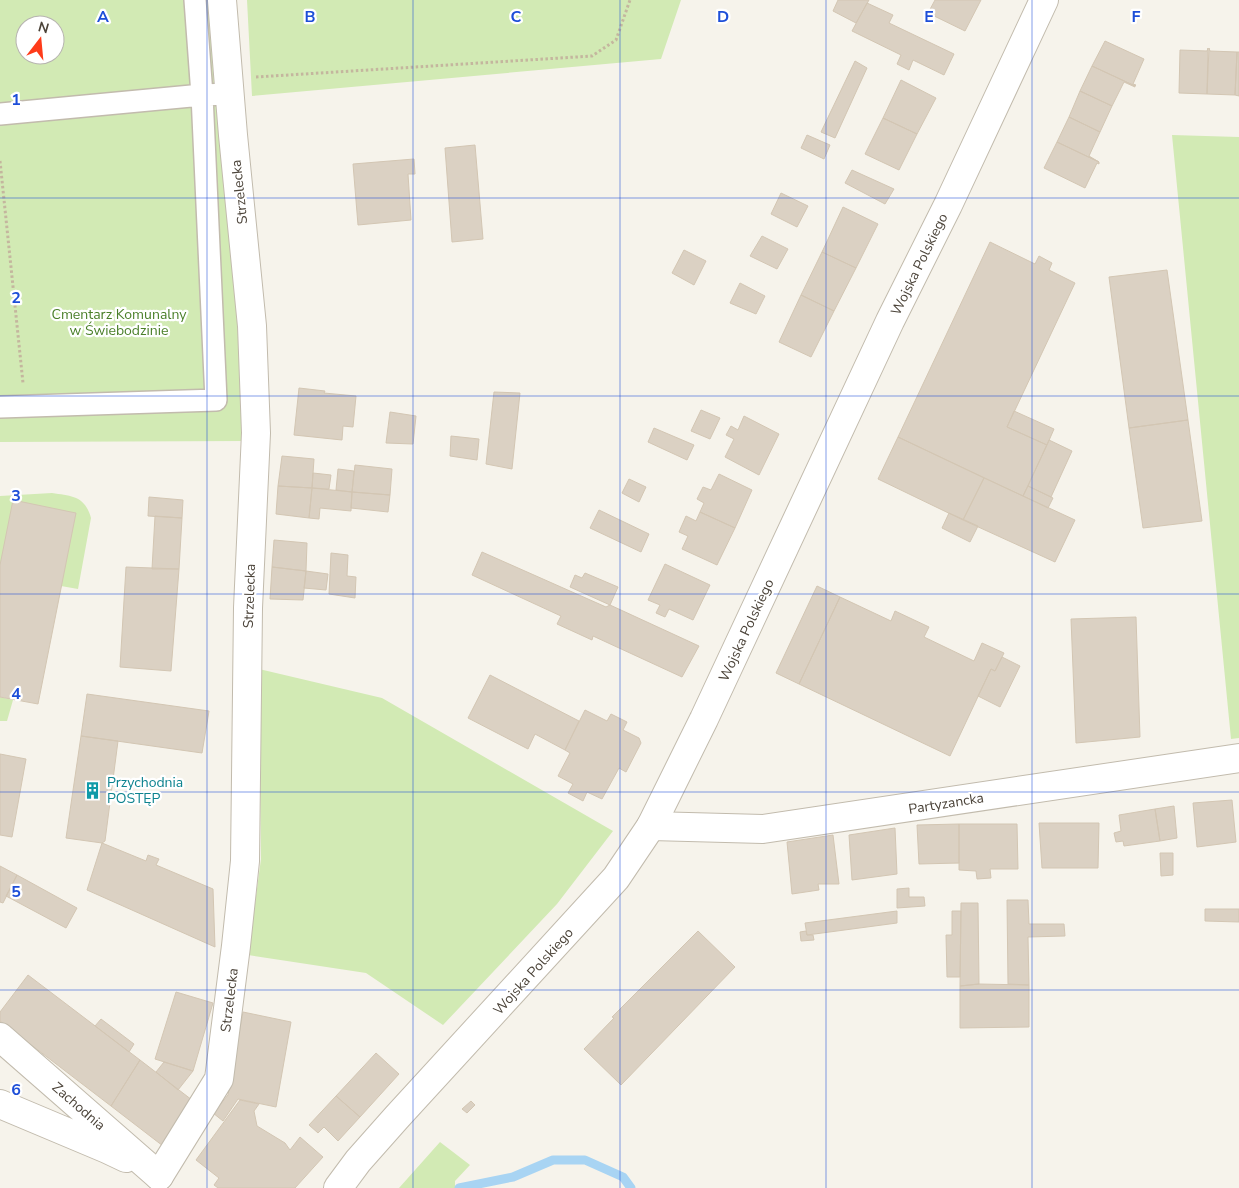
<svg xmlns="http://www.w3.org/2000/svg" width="1239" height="1188" viewBox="0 0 1239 1188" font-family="'Nunito Sans',sans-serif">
	<rect width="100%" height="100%" fill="#f6f3eb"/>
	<path fill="#d2eab4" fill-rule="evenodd" d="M0 0H213L246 441 0 442ZM25 25H55V55H25Z
		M247 0H681L661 59 252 96Z
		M1172 135 1239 137V738L1231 739Z
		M52 493C72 496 85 496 91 518L78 589 61 586 0 565V496Z
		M259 669 382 698 613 831 557 904 443 1025 366 973 248 955 261 859Z
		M0 697 13 700 7 721H0Z
		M440 1142 470 1165 455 1181V1188H399Z"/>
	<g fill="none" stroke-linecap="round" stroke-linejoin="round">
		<path stroke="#a8d4f3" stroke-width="9" d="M459 1188 513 1177 553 1160H585L623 1177 631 1188"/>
	</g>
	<path fill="#dbd1c3" stroke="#d3c6b3" d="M838 0H869L856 23 833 11Z
		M935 0H981L965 31 928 13Z
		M867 3 893 15 889 23 954 54 944 75 913 60 909 70 897 64 901 55 852 31Z
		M1105 41 1144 59 1133 84 1136 85 1135 86 1092 66Z
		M1208 48 1207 94 1179 93 1180 50 1207 51Z
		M1209 48 1210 51 1237 52 1235 95 1207 94Z
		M1237 52H1239V96L1235 95Z
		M855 61 867 68 835 138 821 132Z
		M1092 66 1135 86V87L1124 82 1112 106 1080 91Z
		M901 80 936 98 917 134 883 118Z
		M1080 91 1112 106 1100 132 1069 117Z
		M1069 117 1100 132 1089 156 1099 162 1057 142Z
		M883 118 917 134 899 170 865 154Z
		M807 135 830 145 824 159 801 148Z
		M1057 142 1099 162V164L1097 163 1085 188 1044 168Z
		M475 145 483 239 452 242 445 148Z
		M414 159 415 174H408L411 220 358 225 353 164Z
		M852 170 894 189 885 204 845 183Z
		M781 193 808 206 797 227 771 214Z
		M843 207 878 224 856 268 822 252Z
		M762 236 788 249 777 269 750 256Z
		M990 242 1035 264 1039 256 1052 263 1049 270 1075 283 1007 427 1047 445 1023 496 898 437Z
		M684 250 706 261 694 285 672 273Z
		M822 252 856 268 834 311 801 295Z
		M1167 270 1188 420 1129 428 1109 277Z
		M740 283 765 296 756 314 730 303Z
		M801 295 834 311 811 357 779 342Z
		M299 388 325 391 324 393 356 396 353 427 343 426 342 440 294 435Z
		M494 392 520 393 512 469 486 464Z
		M701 410 720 418 710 439 691 431Z
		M1014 411 1054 429 1047 445 1007 427Z
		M390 412 416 416 413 444 386 443Z
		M744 416 779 434 759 475 725 457 734 439 726 435 731 426 738 430Z
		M1188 420 1202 521 1143 528 1129 428Z
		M654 428 694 445 687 460 648 442Z
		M451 436 479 439 477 460 450 456Z
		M898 437 984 478 963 520 878 479Z
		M1049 440 1072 451 1051 497 1028 486Z
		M282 456 314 459 312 488 278 486Z
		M355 465 392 469 390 495 352 492Z
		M338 469 354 471 352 492 336 490Z
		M313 473 331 475 329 489 312 488Z
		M719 474 752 490 735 528 700 512 704 503 697 499 703 487 711 490Z
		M984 478 1075 520 1055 562 963 520Z
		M629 479 646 487 639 502 622 493Z
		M278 486 312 488 309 518 276 514Z
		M1028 486 1053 498 1048 508 1023 496Z
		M312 488 352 492 351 511 320 508 319 519 309 518Z
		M352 492 390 495 388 512 351 508Z
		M149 497 183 500 182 518 148 516Z
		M13 500 76 513 38 704 0 697V565Z
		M599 510 649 534 641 552 590 528Z
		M700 512 735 528 717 565 682 549 688 536 679 532 686 516 696 521Z
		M949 513 978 526 970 542 942 528Z
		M155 516 182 518 179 569H152Z
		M274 540 307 543 306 571 272 567Z
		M482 552 606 607 610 605 699 646 682 677 593 636 592 640 557 624 561 616 472 575Z
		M331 553 348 555 347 576 356 577 355 598 329 594Z
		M665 564 710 585 693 620 669 609 665 617 656 613 660 605 648 600Z
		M126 567 179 569 171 671 120 667Z
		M272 567 306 571 303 600 270 599Z
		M306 571 328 574 326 590 304 588Z
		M585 573 618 587 610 605 570 587 575 575 582 578Z
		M817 586 840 597 799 684 776 673Z
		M840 597 891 621 895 611 929 627 924 637 974 661 982 643 1004 653 995 671 991 669 950 756 799 684Z
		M1136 617 1140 737 1076 743 1071 619Z
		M1002 657 1020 666 1000 707 978 696 991 669 995 671Z
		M490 675 579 721 565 750 535 734 528 749 468 718Z
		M87 694 209 711 202 753 81 736Z
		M585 710 607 721 611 714 627 722 623 730 639 738 641 743 626 772 619 768 602 799 587 792 583 801 568 793 573 784 558 776 570 753 565 750Z
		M81 736 118 741 105 841 102 843 66 838Z
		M0 754 26 759 12 837 0 835Z
		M1232 800 1236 842 1197 847 1193 803Z
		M1174 806 1177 838 1160 841 1155 809Z
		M1155 809 1160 841 1124 846 1123 841 1116 842 1114 833 1121 831 1119 815Z
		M1039 823H1099L1098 868H1042Z
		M959 824V863L919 864 917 825Z
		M959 824H1017L1018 869H990L991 878 977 879 976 871 959 870Z
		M895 828 897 874 852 880 849 835Z
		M833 835 839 884H818L819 890 792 894 787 842Z
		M102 843 146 861 148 855 159 859 156 865 213 889 215 947 87 890Z
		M1160 853H1173V875L1161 876Z
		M0 866 17 875 3 903 0 902Z
		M17 875 77 908 66 928 6 896Z
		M909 888V897H924L925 906 897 908V889Z
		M1007 900H1028L1029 924H1064L1065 936 1028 937 1029 985 1008 984Z
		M961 903H978L979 984 960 986Z
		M1205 909H1239V922L1205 921Z
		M897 911V923L807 935 805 923Z
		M952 911H961L960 977H947L946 935H952Z
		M698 931 735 967 621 1085 584 1049 614 1018 612 1017Z
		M806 931 807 935H813L814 940 801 941 800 932Z
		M28 975 140 1060 111 1106 0 1021V1012Z
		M979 984 1029 985V1027L960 1028V986Z
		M176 992 213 1003 193 1071 155 1059Z
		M243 1012 291 1022 276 1107 238 1099 223 1121 213 1113 228 1095Z
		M101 1019 134 1044 129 1052 95 1026Z
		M376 1053 399 1074 360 1117 336 1096Z
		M140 1060 192 1100 163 1146 111 1106Z
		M164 1062 193 1071 178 1090 156 1072Z
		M336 1096 360 1117 338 1141 324 1127 318 1133 309 1125Z
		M240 1100 259 1104 254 1111 257 1126 285 1143 290 1150 300 1137 323 1157 295 1188H218L214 1185 219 1178 196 1160Z
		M471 1101 475 1105 467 1113 462 1109Z"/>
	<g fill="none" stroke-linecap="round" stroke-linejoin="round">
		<defs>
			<path id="pedestrian" d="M0 114 202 95 195 0
				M0 407 216 400 202 95 229 94"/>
			<path id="minor" d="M651 826 763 829 1239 758
				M159 1176 219 1079 236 946 245 861 248 608 256 433 252 326 233 135 222 0"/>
			<path id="tertiary" d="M0 1037 159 1176
				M0 1104 107 1149 126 1158
				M338 1188 358 1161 397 1117 616 878 651 826 704 719 890 321 948 205 1044 0"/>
		</defs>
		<use href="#pedestrian" stroke="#c2bbad" stroke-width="24"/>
		<use href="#minor" stroke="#c2bbad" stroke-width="30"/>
		<use href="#tertiary" stroke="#c2bbad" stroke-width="30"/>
		<path stroke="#c4b69e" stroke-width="3" stroke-dasharray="2.5 2.5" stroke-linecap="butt" d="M256 77 592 56 616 40 630 0
			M0 161 23 383"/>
		<use href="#pedestrian" stroke="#fff" stroke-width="21"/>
		<use href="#minor" stroke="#fff" stroke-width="28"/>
		<use href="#tertiary" stroke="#fff" stroke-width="28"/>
	</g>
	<path fill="none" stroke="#1d4ed8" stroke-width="1" stroke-opacity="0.55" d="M207 0V1188M413 0V1188M620 0V1188M826 0V1188M1032 0V1188M0 198H1239M0 396H1239M0 594H1239M0 792H1239M0 990H1239"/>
	<defs>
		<symbol id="building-bare" viewBox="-9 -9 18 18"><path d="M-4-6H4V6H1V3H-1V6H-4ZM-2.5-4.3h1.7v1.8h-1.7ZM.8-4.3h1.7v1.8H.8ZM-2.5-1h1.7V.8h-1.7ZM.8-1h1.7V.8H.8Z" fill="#0f9aa8" stroke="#fff" stroke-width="2.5" paint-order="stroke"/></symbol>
	</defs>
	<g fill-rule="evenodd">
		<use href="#building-bare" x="80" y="778" width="25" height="25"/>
	</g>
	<g text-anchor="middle" stroke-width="4.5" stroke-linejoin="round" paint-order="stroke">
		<g font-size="14" fill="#4b4339" stroke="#fff">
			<text transform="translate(239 192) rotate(-96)" y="5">Strzelecka</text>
			<text transform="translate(919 264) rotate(-64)" y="5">Wojska Polskiego</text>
			<text transform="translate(249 596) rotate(-88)" y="5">Strzelecka</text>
			<text transform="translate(746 630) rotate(-65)" y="5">Wojska Polskiego</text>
			<text transform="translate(946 803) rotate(-9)" y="5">Partyzancka</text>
			<text transform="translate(533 971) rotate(-48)" y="5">Wojska Polskiego</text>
			<text transform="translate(229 1000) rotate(-83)" y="5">Strzelecka</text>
			<text transform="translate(79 1106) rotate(41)" y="5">Zachodnia</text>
		</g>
		<g font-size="14" fill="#4a7f29" stroke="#fff">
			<text x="119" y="319">Cmentarz Komunalny<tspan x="119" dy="16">w Świebodzinie</tspan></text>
		</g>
		<g font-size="14" fill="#0d838f" stroke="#fff" text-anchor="start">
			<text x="107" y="787">Przychodnia<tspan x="107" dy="16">POSTĘP</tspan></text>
		</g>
	</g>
	<g font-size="16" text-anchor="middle" font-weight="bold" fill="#1d4ed8" stroke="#fff" stroke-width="4.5" stroke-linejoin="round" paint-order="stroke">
		<text x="103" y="22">A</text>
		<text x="310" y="22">B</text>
		<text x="516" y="22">C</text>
		<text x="723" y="22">D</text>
		<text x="929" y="22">E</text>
		<text x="1136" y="22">F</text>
		<text x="16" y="105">1</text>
		<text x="16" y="303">2</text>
		<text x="16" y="501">3</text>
		<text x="16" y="699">4</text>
		<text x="16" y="897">5</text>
		<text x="16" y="1095">6</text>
	</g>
	<g transform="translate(40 40) rotate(16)"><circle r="24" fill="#ffffff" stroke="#b7b4b0"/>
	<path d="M0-4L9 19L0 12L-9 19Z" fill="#fe3b1a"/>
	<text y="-8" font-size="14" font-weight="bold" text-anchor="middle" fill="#4b4339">N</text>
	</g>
</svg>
